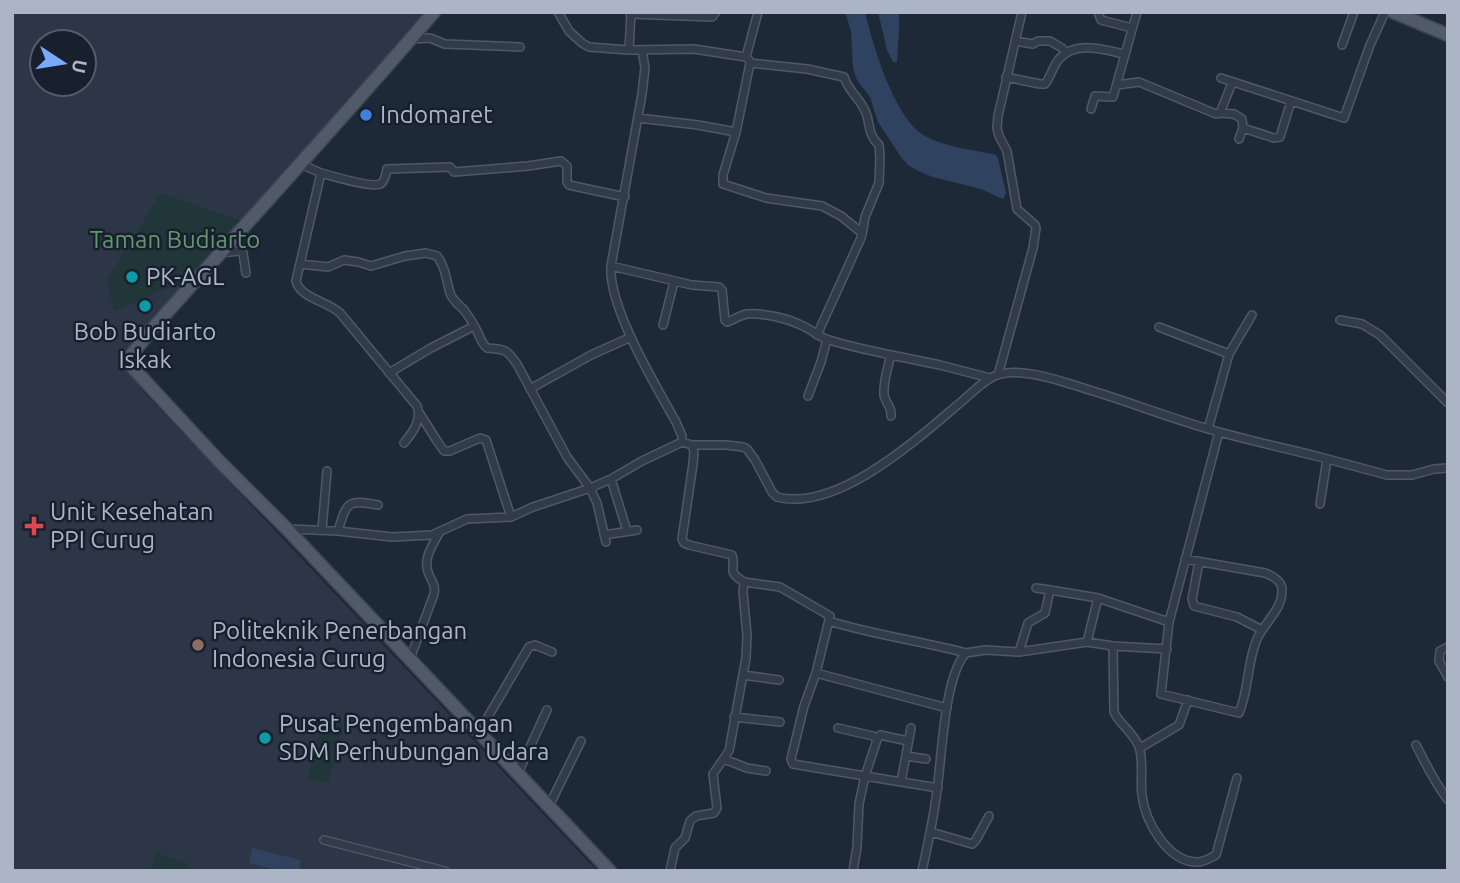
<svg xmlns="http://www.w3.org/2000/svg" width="1460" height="883" viewBox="0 0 1460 883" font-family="Ubuntu,sans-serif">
	<rect width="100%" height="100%" fill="#1e2938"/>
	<path fill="#2c3646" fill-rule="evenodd" d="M12 12H430L128 351 126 368 145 393 597 871H12ZM42 42H84V84H42Z"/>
	<path fill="#203639" d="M161 193 241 221 193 277 114 311 107 280Z
		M323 717 343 723 335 758 314 753Z
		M314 755 334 760 328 783 308 778Z
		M157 853 187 863 186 868 193 871H150Z"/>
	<path fill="#2f425f" d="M845 12H865C873 45 895 122 927 137 946 147 974 150 996 155L998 158 1006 193 1003 199 981 189 933 177 918 171 908 165 901 157 878 122 870 97 857 80 853 68 851 31Z
		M878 12H899V31L897 62H893L887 50Z
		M252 848 301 860 299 871H282L249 863Z"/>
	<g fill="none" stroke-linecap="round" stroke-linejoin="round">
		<defs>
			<path id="street" d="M558 12 569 31 582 43 589 47 629 50 694 49 746 57 749 60 750 63 736 132
				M1098 12 1101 20 1132 28
				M630 14 712 17 716 12
				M412 39 430 38 445 44 520 47
				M1015 41 1033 44 1038 41H1050L1062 48 1066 53
				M1342 45 1354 12
				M629 50 631 12
				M642 50 645 68 642 94 611 266C608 307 656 386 676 422L682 436V442
				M746 57 758 12
				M750 63 807 69 844 77C848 90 857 96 863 107 872 120 865 132 879 145L880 158 879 183 865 217 862 235
				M1006 77 1040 84H1045C1051 76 1053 66 1059 59 1076 40 1104 50 1125 54
				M1221 78 1344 118 1370 45 1385 12
				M1117 85 1139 82 1216 114 1220 113 1232 83
				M1091 109 1095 96 1113 97 1137 12
				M1220 113 1234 114 1242 119 1243 128 1239 139
				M638 118 698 125 736 132 723 175V184L766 198 822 206 841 216 862 233 861 238 817 335
				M1243 128 1274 138 1280 137 1291 101
				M299 167 305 166 321 173 296 281C300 298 327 301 340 313L417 406C422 420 413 432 404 443
				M321 173C332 176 371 188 380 184 385 182 386 173 387 169L450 167 454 172 528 166 561 161 567 166V182L569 185 625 197
				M221 253 239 251 243 253 246 273
				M300 264 328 267 344 260 358 262 371 266 405 256 426 253 437 256C446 268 446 280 450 293 453 301 458 304 464 310 468 315 473 323 476 329 480 336 481 343 487 348 505 350 506 348 517 364L567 457 590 488 597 503 606 542
				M611 266 692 285 719 287 722 290 725 320 727 322C734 320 740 315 747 314 765 313 786 318 801 325 810 329 817 335 826 339 847 346 869 350 891 355 888 367 883 381 884 395 885 403 892 406 891 416
				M1340 320 1362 324 1380 335 1448 403
				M663 325 674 282
				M1159 327 1229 354
				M891 355 940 365 990 378
				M389 373 431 348 474 326
				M998 375 1033 248 1036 228 1035 225 1017 209 1007 151 999 136 997 128 998 116 1022 12
				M530 389 591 355 631 337
				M808 396 821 362 827 339
				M420 414 437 441 444 451H450L480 438 486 440 511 517
				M1208 429 1229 354 1252 315
				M611 479 627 531
				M1320 504 1327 459
				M288 529 338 531 392 537 432 535 467 519 511 517 533 507 590 488 611 479 642 461 682 442 692 445H726L743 447 747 449 755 460 772 492 777 497C835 512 913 443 955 407 967 398 984 379 997 375 1021 367 1058 380 1080 387 1124 400 1167 417 1212 430 1247 440 1284 448 1320 457 1342 463 1364 469 1387 475H1412L1434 469 1448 468
				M322 530 327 471
				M338 531C347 502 347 499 378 505
				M604 535 637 530
				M1185 559 1265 573C1273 576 1283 582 1282 591 1282 610 1264 623 1257 639 1247 662 1249 690 1239 713L1161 694 1169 622 1219 432
				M1199 562 1192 599 1194 606 1237 617 1262 630
				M744 582 780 587 830 616 816 673 804 706 791 759 793 764 865 776 859 804 857 847 853 871
				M1036 588 1050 590
				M829 621C874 635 921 641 966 653
				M1087 642 1098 598
				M1113 646 1114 712C1120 725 1134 733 1139 747 1144 760 1140 781 1142 795 1145 821 1167 861 1196 862 1203 863 1210 858 1216 855L1237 778
				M1448 647 1440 651 1439 661 1448 677
				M1019 652 1028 623 1045 613 1050 590 1098 598 1169 622
				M410 659 434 594C436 584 431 581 428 572 423 558 433 545 439 533
				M816 673 947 708
				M743 675 779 680
				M734 717 780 722
				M838 728 873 736 877 740 865 776 938 788
				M479 732 529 647 535 645 552 652
				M877 740 880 735 908 741
				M1416 745C1426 764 1434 782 1448 800
				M1140 748 1179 725 1188 700
				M906 756 926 759
				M724 759 747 768 766 771
				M518 773 547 710
				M901 782 911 728
				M549 806 581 741
				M931 832 972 844 976 840 989 816
				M324 840 445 871
				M670 871 675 848 685 838 690 821 696 816 714 813 717 808 713 774 729 751 746 658 747 635 743 592 744 582C725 570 737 570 732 555L689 545 684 543 682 539 693 464 694 452 692 445
				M922 871C928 844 934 817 937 790 942 757 944 676 966 653L985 650 1019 652 1087 642 1113 646 1167 649"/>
			<path id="primary" d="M434 12C342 119 247 223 153 328L132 354 131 361 133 368 219 461 287 529 610 871
				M1393 12 1448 35"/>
		</defs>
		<use href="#street" stroke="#505867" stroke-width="10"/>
		<use href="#primary" stroke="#3c4452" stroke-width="15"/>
		<use href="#street" stroke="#323b49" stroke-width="7"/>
		<use href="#primary" stroke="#505a69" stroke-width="12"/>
	</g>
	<circle fill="#3f7fe0" stroke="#18202d" stroke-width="2.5" cx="366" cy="115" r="7"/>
	<g fill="#0f9aa8" stroke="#18202d" stroke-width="2.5">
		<circle cx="132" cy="277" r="7"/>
		<circle cx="145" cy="306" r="7"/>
		<circle cx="265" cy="738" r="7"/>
	</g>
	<path fill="#e0444e" stroke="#18202d" stroke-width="2.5" d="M30.5 515.5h7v7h7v7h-7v7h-7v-7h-7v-7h7z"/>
	<circle fill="#8d6e63" stroke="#18202d" stroke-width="2.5" cx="198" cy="645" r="7"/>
	<g text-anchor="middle" stroke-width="5" stroke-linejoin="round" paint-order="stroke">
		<g font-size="24" fill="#acb5c6" stroke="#18202d" text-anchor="start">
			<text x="380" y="123">Indomaret</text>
			<text x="146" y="285">PK-AGL</text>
			<text x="145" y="340" text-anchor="middle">Bob Budiarto<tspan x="145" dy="28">Iskak</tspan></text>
			<text x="50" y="520">Unit Kesehatan<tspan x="50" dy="28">PPI Curug</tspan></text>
			<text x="212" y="639">Politeknik Penerbangan<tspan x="212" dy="28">Indonesia Curug</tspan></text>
			<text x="279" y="732">Pusat Pengembangan<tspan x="279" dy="28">SDM Perhubungan Udara</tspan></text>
		</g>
		<g font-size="24" fill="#629770" stroke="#18202d">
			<text x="175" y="248">Taman Budiarto</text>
		</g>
	</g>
	<rect width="1460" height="883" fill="none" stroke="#acb5c6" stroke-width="28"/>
	<g transform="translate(63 63) rotate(102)"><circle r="33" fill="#18202d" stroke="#535c6a" stroke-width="2"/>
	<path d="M0-5L12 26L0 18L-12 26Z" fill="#78a9ff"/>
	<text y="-10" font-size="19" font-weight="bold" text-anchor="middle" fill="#acb5c6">U</text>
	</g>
</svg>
